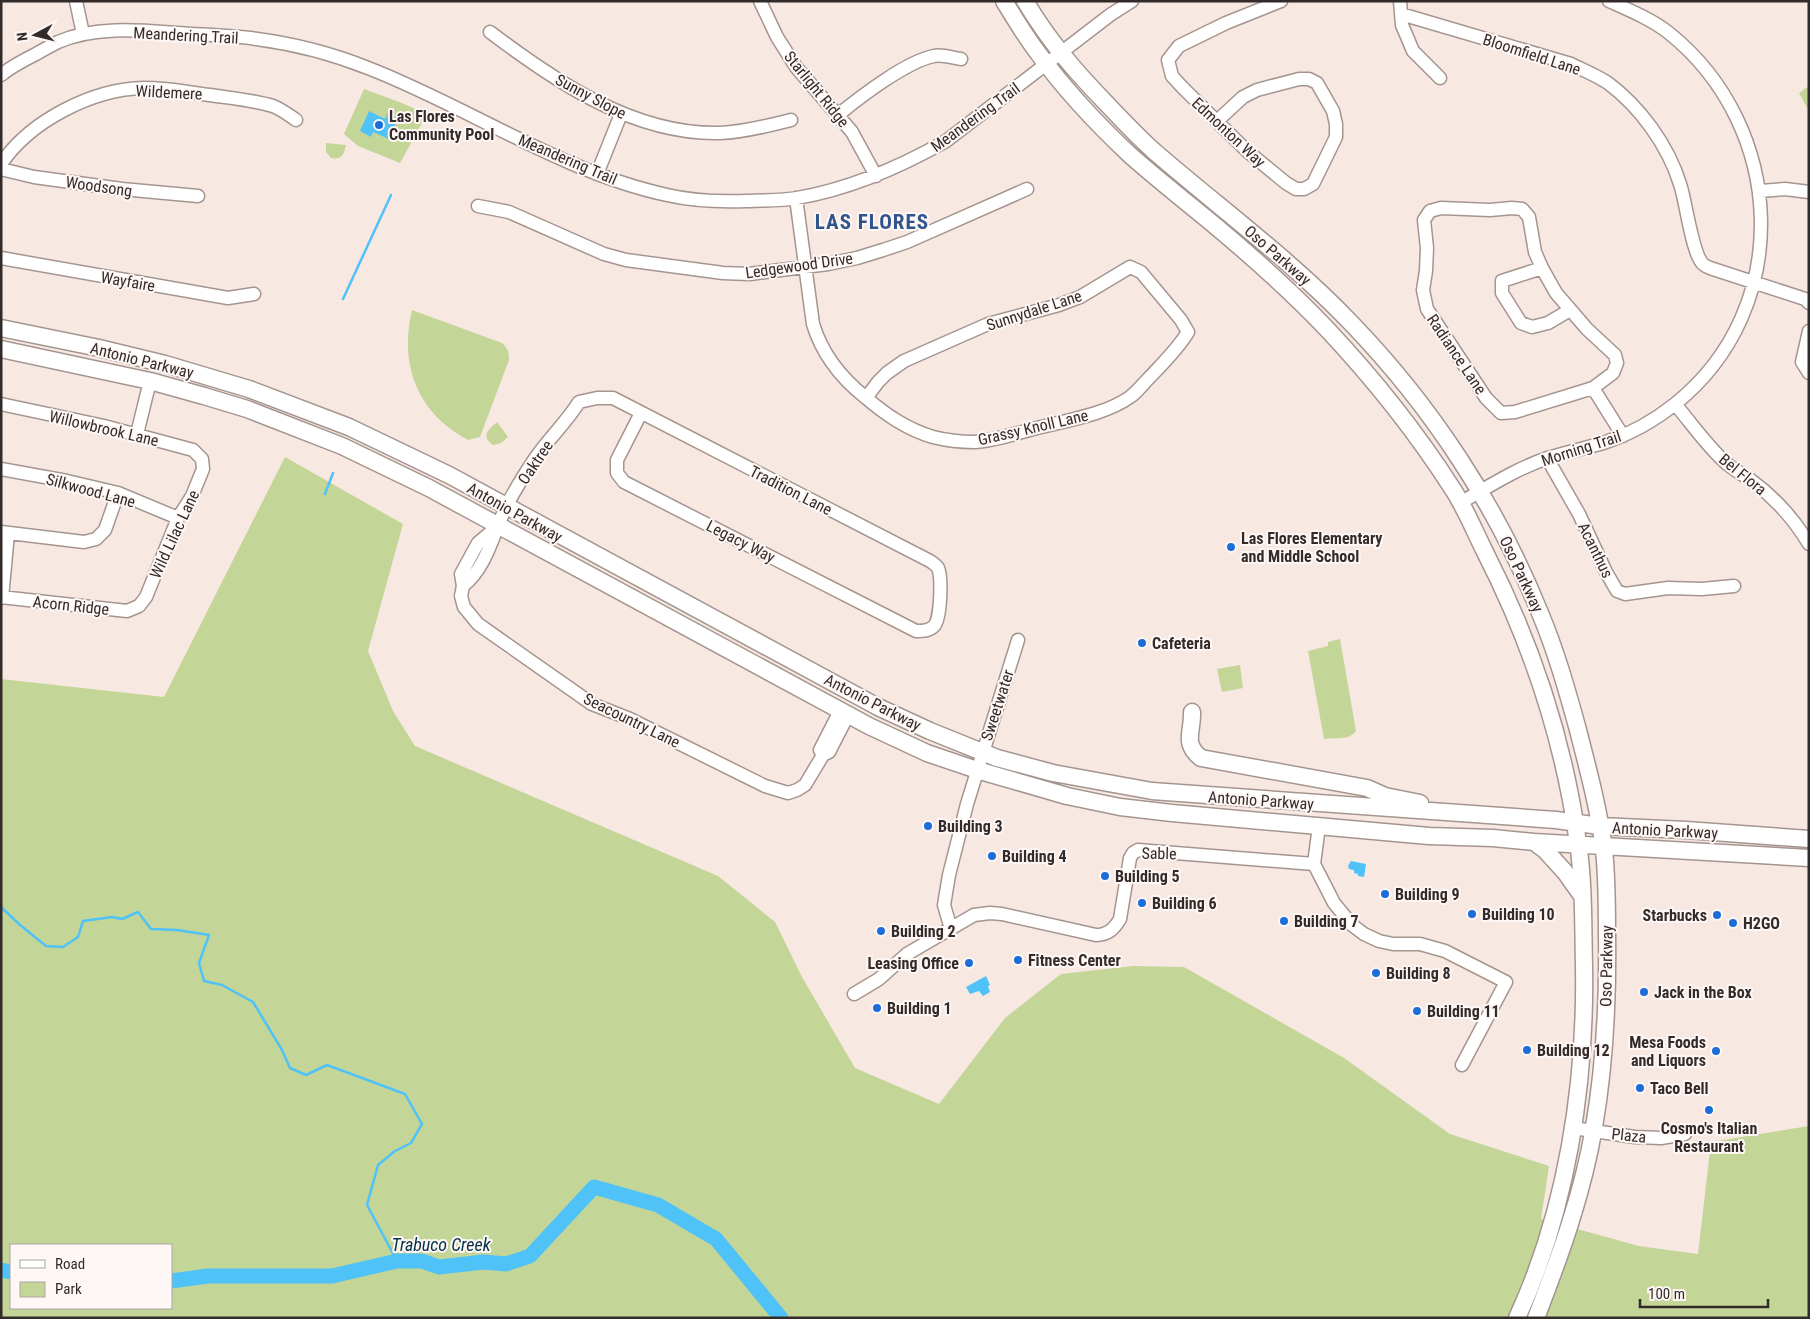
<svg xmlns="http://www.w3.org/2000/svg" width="1810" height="1319" viewBox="0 0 1810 1319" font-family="'Roboto Condensed',sans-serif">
	<rect width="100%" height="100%" fill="#f8e8e2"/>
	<path fill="#c4d598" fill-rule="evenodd" d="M1809 86V111L1799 93Z
		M364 89 402 103 427 114 400 163 358 146 344 134Z
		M326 143 346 145C344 154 342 160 331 158L326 152Z
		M412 310 502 343C508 348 509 353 509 360L480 437 468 440C417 413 399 365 412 310Z
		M497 422 508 437 501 443 493 445C480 436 489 429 497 422Z
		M285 457 403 524 368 651 393 711 415 746 718 876 775 922 802 977 855 1068 939 1104 1005 1018 1061 974 1133 966 1184 967 1344 1058 1450 1134 1549 1166 1541 1219 1639 1246 1698 1254 1711 1142 1809 1126V1318H1V679L164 697ZM11 1245H171V1308H11Z
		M1340 639 1356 731C1349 741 1335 737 1324 739L1308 651 1328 646V642Z
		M1240 665 1243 688 1222 692 1217 669Z"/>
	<path fill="#4fc2f8" d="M369 111 385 119 388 113 398 118 389 139 373 132 371 137 360 131Z
		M1351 861 1366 864 1364 877 1358 876V874L1354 873V870L1349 869 1348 866Z
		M986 976 990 985 988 986 990 992 983 996 979 991 970 994 966 987Z"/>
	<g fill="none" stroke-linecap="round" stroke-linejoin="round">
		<path stroke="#4fc2f8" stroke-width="2.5" d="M343 299 391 195
			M325 494 333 473
			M1 907 19 924 46 946 63 947 78 937 83 921 112 917 122 919 138 912 151 929 177 930 209 935 199 963 204 981 222 985 253 1002 282 1050 290 1068 306 1075 327 1065 405 1094 422 1124 411 1143 395 1151 378 1165 367 1205 397 1261"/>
		<path stroke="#4fc2f8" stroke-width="15" d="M1 1270 11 1272
			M171 1281 208 1276H332L397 1261H422L439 1267 484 1262 506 1264 530 1256 594 1187 658 1205 716 1239 781 1318"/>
		<defs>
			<path id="minor" d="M76 1 83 34
				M760 1 777 37 796 67 852 132 876 176
				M1400 1 1402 25 1413 51 1440 78
				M1401 14 1571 64C1583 70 1596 75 1608 83 1640 107 1668 145 1680 184 1686 201 1692 254 1703 264 1705 266 1708 267 1710 268L1805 299 1809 303
				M490 32C556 82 634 135 720 133 744 132 768 126 791 120
				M1 75C12 66 24 60 36 54 43 50 50 46 58 42 94 26 138 30 177 33 203 35 230 35 257 39 294 44 333 54 368 68 469 107 561 172 667 195 693 201 721 202 747 201 764 200 781 201 797 198 850 189 900 167 946 141L1110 15 1132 1
				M838 115C860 97 907 61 934 56 942 54 953 58 961 59
				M1217 121 1243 97 1257 90 1299 79H1309L1317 83 1333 111 1336 124V137L1313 184 1304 189H1296L1286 183 1247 151 1183 88 1172 76 1168 60 1179 46 1226 23 1281 1
				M1 164C30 121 92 89 144 88 166 88 188 92 209 95 230 98 253 100 273 106 281 109 289 115 296 120
				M1 169 34 177 122 189 198 196
				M597 174 621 114
				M1760 191 1785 189 1809 192
				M796 198 813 324C822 354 840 377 865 397 885 414 906 429 933 437 945 440 961 442 974 442 994 441 1014 434 1033 429 1063 421 1105 415 1130 397 1137 392 1143 384 1149 378 1163 363 1177 350 1188 332L1181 320 1141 272 1130 267 1080 297 1059 305 988 324 904 361 887 373 878 382 866 398
				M478 206 509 212 604 254 626 260 723 273 749 274 828 264 857 258 883 250 907 242 1027 189
				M1 258 228 298 254 294
				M1542 268 1502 281V293L1521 323 1532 327 1548 323 1570 310
				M1809 331 1802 362 1809 373
				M1593 388 1613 373 1617 363 1615 355 1587 329 1556 293 1542 268 1535 252 1529 217 1522 209 1512 208 1490 210 1441 208 1430 211 1424 220 1427 248 1426 271 1423 290 1427 309 1486 398 1501 413 1515 412 1593 388 1623 436
				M1 404 104 426 193 450 202 459 203 469 192 496 178 518 146 597 139 606 127 611 1 597
				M1675 404C1692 424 1707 446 1726 463 1734 470 1744 475 1752 481 1775 498 1794 519 1809 544
				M137 434 150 381
				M1547 458 1579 514 1606 572 1617 591 1625 594 1668 588 1702 589 1734 586
				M1 469 67 481 118 493 178 518
				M1460 503C1488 487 1517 468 1548 458 1567 452 1587 448 1606 442 1630 434 1655 420 1675 404 1795 308 1786 127 1669 33 1651 19 1629 10 1609 1
				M498 526 478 543 461 574 463 586 461 596 464 607 478 624 592 704 630 719 765 786 788 793 797 790 805 785 823 755 829 752 848 715
				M1 532 84 542 96 539 105 530 118 493
				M463 586C486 568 493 535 505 509 513 493 524 475 534 460 548 439 566 423 579 402L597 398H613L930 561C933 563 936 565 938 568 942 577 941 619 934 626 929 631 923 631 916 631L624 482 617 473V460L641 413
				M2 598 8 533
				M823 755 820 750 840 711
				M1314 864 1319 826
				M951 929 944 905 949 875 967 804 1018 640
				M854 994 879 979 907 954 974 915 990 913 1002 914 1096 935C1108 935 1114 929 1120 919L1130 858 1133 853 1138 850 1314 864 1334 903 1352 925 1364 934 1379 941 1393 944H1420L1445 951 1506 982 1462 1065
				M1573 1128 1635 1137 1661 1138 1685 1134"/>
			<path id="major" d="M1004 1C1015 19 1025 36 1038 53 1065 90 1097 124 1130 155 1155 177 1181 198 1207 219 1248 253 1289 289 1326 328 1373 378 1417 433 1454 491 1466 510 1475 532 1485 552 1532 644 1564 741 1578 843 1584 884 1583 925 1584 966 1586 1084 1567 1210 1517 1318
				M1025 1C1049 41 1074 70 1106 103 1122 120 1138 137 1155 152 1221 209 1292 261 1352 324 1432 407 1497 506 1540 613 1556 651 1567 690 1578 730 1588 769 1599 810 1604 850 1607 878 1607 907 1607 935 1608 999 1605 1063 1594 1127 1583 1193 1560 1256 1536 1318
				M1 328 99 348 165 364 249 389 349 427 449 475 878 707 930 731 997 758 1053 773 1152 791 1556 820 1600 826 1686 830 1809 839
				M1 349 150 381 204 396 247 409 342 446 429 488 869 726 927 753 977 770 1067 796 1120 807 1172 813 1429 836 1493 838 1534 842 1809 858
				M1192 712C1193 732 1182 743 1201 758L1367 788 1385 796 1420 803
				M1534 842 1545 850 1565 872 1582 896"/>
		</defs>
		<use href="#minor" stroke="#a4958f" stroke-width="15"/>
		<use href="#major" stroke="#a4958f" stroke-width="19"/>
		<use href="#minor" stroke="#fff" stroke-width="12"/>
		<use href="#major" stroke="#fff" stroke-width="16"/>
	</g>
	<g fill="#1b6ed8" stroke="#fef7f5" stroke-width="2">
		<circle cx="379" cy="125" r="5"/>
		<circle cx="1231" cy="547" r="5"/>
		<circle cx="1142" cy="643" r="5"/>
		<circle cx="928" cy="826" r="5"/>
		<circle cx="992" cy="856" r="5"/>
		<circle cx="1105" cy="876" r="5"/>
		<circle cx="1385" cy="894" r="5"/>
		<circle cx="1142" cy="903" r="5"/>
		<circle cx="1472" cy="914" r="5"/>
		<circle cx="1717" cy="915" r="5"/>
		<circle cx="1284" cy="921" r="5"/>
		<circle cx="1733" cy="923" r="5"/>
		<circle cx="881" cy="931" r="5"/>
		<circle cx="1018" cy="960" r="5"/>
		<circle cx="969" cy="963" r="5"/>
		<circle cx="1376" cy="973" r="5"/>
		<circle cx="1644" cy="992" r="5"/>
		<circle cx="877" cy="1008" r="5"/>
		<circle cx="1417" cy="1011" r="5"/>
		<circle cx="1527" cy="1050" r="5"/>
		<circle cx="1716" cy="1051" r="5"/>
		<circle cx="1640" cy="1088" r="5"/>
		<circle cx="1709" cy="1110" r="5"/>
	</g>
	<g text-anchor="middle" stroke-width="4" stroke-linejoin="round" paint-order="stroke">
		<g font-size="16" fill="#322b29" stroke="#fef7f5">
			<text transform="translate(186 35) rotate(3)" y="6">Meandering Trail</text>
			<text transform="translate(1532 54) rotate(18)" y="6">Bloomfield Lane</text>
			<text transform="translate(817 89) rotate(51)" y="6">Starlight Ridge</text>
			<text transform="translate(169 92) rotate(3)" y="6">Wildemere</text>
			<text transform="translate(591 96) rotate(28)" y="6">Sunny Slope</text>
			<text transform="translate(975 117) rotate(-36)" y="6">Meandering Trail</text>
			<text transform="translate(1229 132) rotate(43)" y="6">Edmonton Way</text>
			<text transform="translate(568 159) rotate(23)" y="6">Meandering Trail</text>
			<text transform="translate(99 186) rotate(8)" y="6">Woodsong</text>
			<text transform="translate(1278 255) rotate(41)" y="6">Oso Parkway</text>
			<text transform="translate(799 265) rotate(-8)" y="6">Ledgewood Drive</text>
			<text transform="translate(128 281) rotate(10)" y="6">Wayfaire</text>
			<text transform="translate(1034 310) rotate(-18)" y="6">Sunnydale Lane</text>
			<text transform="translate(1457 354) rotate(56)" y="6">Radiance Lane</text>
			<text transform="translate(142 360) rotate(14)" y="6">Antonio Parkway</text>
			<text transform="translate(1033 427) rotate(-13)" y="6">Grassy Knoll Lane</text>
			<text transform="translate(104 428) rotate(13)" y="6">Willowbrook Lane</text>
			<text transform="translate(1581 448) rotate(-18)" y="6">Morning Trail</text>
			<text transform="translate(535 462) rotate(-56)" y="6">Oaktree</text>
			<text transform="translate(1743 474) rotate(39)" y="6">Bel Flora</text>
			<text transform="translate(91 490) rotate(15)" y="6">Silkwood Lane</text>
			<text transform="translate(791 490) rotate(27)" y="6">Tradition Lane</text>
			<text transform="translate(515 512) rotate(29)" y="6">Antonio Parkway</text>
			<text transform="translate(174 534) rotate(-65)" y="6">Wild Lilac Lane</text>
			<text transform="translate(741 541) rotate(27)" y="6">Legacy Way</text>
			<text transform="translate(1596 550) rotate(64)" y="6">Acanthus</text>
			<text transform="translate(1522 574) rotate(65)" y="6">Oso Parkway</text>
			<text transform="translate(71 605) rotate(6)" y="6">Acorn Ridge</text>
			<text transform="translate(873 702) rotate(27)" y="6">Antonio Parkway</text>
			<text transform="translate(997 705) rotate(-72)" y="6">Sweetwater</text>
			<text transform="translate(632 720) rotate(26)" y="6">Seacountry Lane</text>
			<text transform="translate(1261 800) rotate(4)" y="6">Antonio Parkway</text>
			<text transform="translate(1665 830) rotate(3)" y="6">Antonio Parkway</text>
			<text transform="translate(1159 853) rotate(1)" y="6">Sable</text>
			<text transform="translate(1606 966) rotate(-89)" y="6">Oso Parkway</text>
			<text transform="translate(1629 1135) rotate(6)" y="6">Plaza</text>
		</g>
		<g font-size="16" font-weight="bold" fill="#322b29" stroke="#fef7f5" text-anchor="start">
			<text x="389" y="122">Las Flores<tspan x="389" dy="18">Community Pool</tspan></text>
			<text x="1241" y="544">Las Flores Elementary<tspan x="1241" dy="18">and Middle School</tspan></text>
			<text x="1152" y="649">Cafeteria</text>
			<text x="938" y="832">Building 3</text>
			<text x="1002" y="862">Building 4</text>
			<text x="1115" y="882">Building 5</text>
			<text x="1395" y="900">Building 9</text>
			<text x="1152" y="909">Building 6</text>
			<text x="1482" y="920">Building 10</text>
			<text x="1707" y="921" text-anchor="end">Starbucks</text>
			<text x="1294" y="927">Building 7</text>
			<text x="1743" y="929">H2GO</text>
			<text x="891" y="937">Building 2</text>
			<text x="1028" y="966">Fitness Center</text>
			<text x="959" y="969" text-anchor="end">Leasing Office</text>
			<text x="1386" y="979">Building 8</text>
			<text x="1654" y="998">Jack in the Box</text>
			<text x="887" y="1014">Building 1</text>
			<text x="1427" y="1017">Building 11</text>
			<text x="1706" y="1048" text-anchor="end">Mesa Foods<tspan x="1706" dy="18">and Liquors</tspan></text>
			<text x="1537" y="1056">Building 12</text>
			<text x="1650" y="1094">Taco Bell</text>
			<text x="1709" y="1134" text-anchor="middle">Cosmo's Italian<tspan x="1709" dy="18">Restaurant</tspan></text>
		</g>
		<g font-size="18" font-style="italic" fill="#003248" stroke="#fef7f5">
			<text x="441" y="1251">Trabuco Creek</text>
		</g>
		<g font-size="21" font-weight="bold" letter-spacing="1" fill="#2f558c" stroke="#fef7f5">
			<text x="872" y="229">LAS FLORES</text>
		</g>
	</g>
	<rect width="1810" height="1319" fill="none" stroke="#322b29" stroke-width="5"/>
	<rect x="10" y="1244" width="162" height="65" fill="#fef7f5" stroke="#aca5a3"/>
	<rect x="20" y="1260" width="25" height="8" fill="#ffffff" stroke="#aca5a3"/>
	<text x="55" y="1269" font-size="15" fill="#322b29">Road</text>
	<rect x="20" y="1282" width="25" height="15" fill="#c4d598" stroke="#aca5a3"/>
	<text x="55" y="1294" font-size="15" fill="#322b29">Park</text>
	<g transform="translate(35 35) rotate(263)" stroke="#fef7f5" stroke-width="4" paint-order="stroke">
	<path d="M0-4L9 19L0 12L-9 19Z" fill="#322b29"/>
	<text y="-8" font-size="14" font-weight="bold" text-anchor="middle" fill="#322b29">N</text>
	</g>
	<path d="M1640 1299v8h128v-8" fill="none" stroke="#322b29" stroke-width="2.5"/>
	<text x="1648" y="1299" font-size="15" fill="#322b29" stroke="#fef7f5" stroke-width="4" paint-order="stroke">100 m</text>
</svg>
